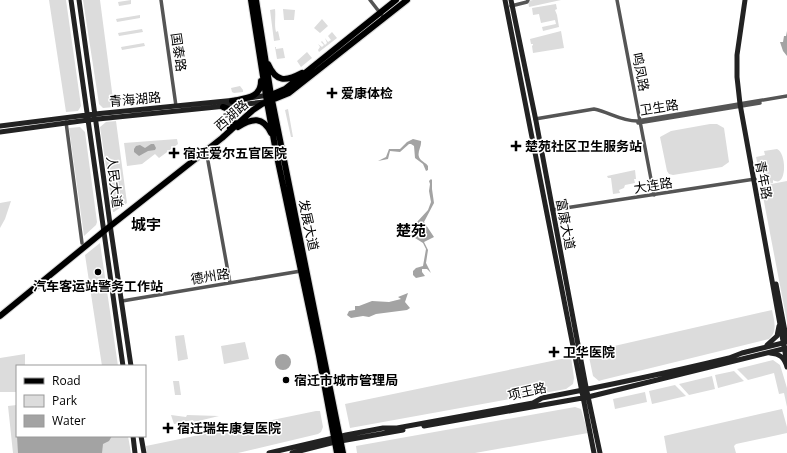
<svg xmlns="http://www.w3.org/2000/svg" width="787" height="453" viewBox="0 0 787 453" font-family="'Open Sans','Noto Sans SC',sans-serif">
	<rect width="100%" height="100%" fill="#fff"/>
	<path fill="#dcdcdc" d="M49 0H66L81 106 78 111 66 112Z
		M83 0H100L114 107 103 108 99 104Z
		M131 0V4L119 6 118 2Z
		M533 0H561L529 7 528 1Z
		M556 4 557 9 555 10 557 15 559 27 543 31 542 27 556 24 555 20 541 23 539 14 533 15 532 8Z
		M275 9C276 17 274 24 276 32L278 31 280 40 274 41 270 10Z
		M283 9 295 10 294 20H284Z
		M140 15V18L117 22 116 19Z
		M322 19 328 26 320 33 314 28Z
		M142 29 143 32 119 36 118 33Z
		M561 31 564 48 533 53 532 46 533 45V44H531L530 39Z
		M332 32 337 38 319 52 318 50 320 47 318 44 322 47 324 45 321 42 322 41 325 45 327 43 325 38 328 42 331 40 328 36Z
		M144 43 145 46 122 50 121 47Z
		M275 47H276V49L283 48 285 58 277 59Z
		M307 52 312 58 301 67 297 61Z
		M240 86 243 90V92L234 93 232 92 231 88Z
		M288 109 293 137H291L285 110Z
		M116 121 127 203 114 212H113L100 127 106 122Z
		M710 124H717L724 128 729 162 722 167 673 175 669 174 667 171 660 137 671 131Z
		M80 127 85 132 97 222 96 225 84 236 69 128Z
		M177 139 178 144 159 158 155 154 142 164 127 166 124 143Z
		M777 149C787 153 787 189 773 180V183L762 185 756 157 765 155 764 151Z
		M635 170 636 179H634L635 183 625 185 624 188 619 190 620 193 613 194 611 178H608L607 176Z
		M787 181V322L761 186Z
		M11 201 5 219 0 228V203Z
		M100 243 118 366H102L85 255Z
		M772 310C774 320 778 331 769 339L602 380 599 381 593 376 588 352Z
		M184 335 188 359 178 361 175 336Z
		M245 342 249 359 224 364 221 346Z
		M25 354V366H17V392H0V358Z
		M571 357 574 378 573 384 566 389 350 428 345 404Z
		M773 360 780 365 781 368 787 388V407L784 393 779 394 774 373 748 380 737 369Z
		M734 371 744 381 718 388 715 375Z
		M712 376 715 389 689 395 679 384Z
		M173 381H179L181 395H175Z
		M675 385 686 396 652 404 649 391Z
		M645 392 647 402 615 409 613 399Z
		M17 405V436H128L131 453H13L8 406Z
		M575 407 581 409 588 433 475 453H357L356 446Z
		M782 409 787 427V433L736 444 734 446 736 453H667L664 436Z
		M316 411H320L323 427 321 432 318 434 238 453H147L146 446Z
		M171 415 186 417 187 415 219 416 194 422 193 420 174 424Z"/>
	<path fill="#a3a3a3" d="M787 31V56L783 51 780 42H783L784 36H786Z
		M413 139 421 141C422 147 415 154 421 160 423 162 426 163 428 166V170L426 171 423 164 415 158 414 146 411 144H409L400 152 390 151 388 159 378 161 386 157 389 149H400L407 142Z
		M151 144H154L156 148 155 150 148 151 139 156 134 152V149L136 146 140 145 145 148Z
		M431 179 432 180V189L434 203 424 222 434 237 424 242 428 250 426 263 431 273 427 269H422V272L425 276 416 278 413 275V271L416 268 423 266 426 249 423 243 415 238 416 237 414 234 417 230V222L428 210 431 202 429 191 430 184 429 181Z
		M408 293 405 302 410 308 407 310 376 314 369 317 363 316 351 318 347 315 349 311 355 310V306H359L372 301 389 302 401 299 398 297Z
		M275 362a8 8 0 1 1 16 0a8 8 0 1 1-16 0Z
		M17 436H112L109 441 103 444 102 453H18Z"/>
	<g fill="none" stroke-linecap="round" stroke-linejoin="round">
		<defs>
			<path id="primary" d="M251 0 267 102 276 152 319 356 337 453
				M256 0 271 95 343 453
				M268 64C276 82 285 82 302 73
				M271 95 285 89 396 0
				M232 101C246 98 261 98 261 81
				M223 107C234 110 237 119 230 128
				M238 127C252 118 263 116 271 133
				M0 316 104 231 222 138 253 110 262 104 289 93 407 0"/>
		</defs>
		<use href="#primary" stroke="#dbdbdb" stroke-width="8"/>
		<path stroke="#555" stroke-width="3.5" d="M161 0 176 106
			M370 0 384 18
			M617 0 654 195
			M511 6 527 2 528 0
			M535 119 594 109C609 112 621 121 637 121L787 96
			M66 122 82 243
			M638 123 760 103
			M206 150 230 283
			M552 210 755 179
			M122 301 301 271"/>
		<path stroke="#222" stroke-width="5" d="M71 0 123 366
			M79 0 111 231 131 366
			M505 0 594 453
			M511 0 536 121 586 387 600 453
			M745 0 737 55V77L740 104 787 363
			M249 98 269 95
			M0 126 95 114 236 100
			M0 132 88 120 265 102
			M776 284 787 342
			M767 345 777 336 779 326
			M770 353C780 354 784 357 787 367
			M424 426 588 397 787 348
			M133 436 135 453
			M141 436 144 453
			M269 453 346 435 383 428H397L533 403 542 398C605 386 667 373 729 358L742 353 787 342
			M292 453 335 442 403 430"/>
		<use href="#primary" stroke="#000" stroke-width="6"/>
	</g>
	<g fill="#000" stroke="#fff" stroke-width="1.5">
		<path d="M330 87h4v4h4v4h-4v4h-4v-4h-4v-4h4z"/>
		<path d="M514 140h4v4h4v4h-4v4h-4v-4h-4v-4h4z"/>
		<path d="M172 147h4v4h4v4h-4v4h-4v-4h-4v-4h4z"/>
		<circle cx="98" cy="272" r="4"/>
		<path d="M552 346h4v4h4v4h-4v4h-4v-4h-4v-4h4z"/>
		<circle cx="286" cy="380" r="4"/>
		<path d="M166 422h4v4h4v4h-4v4h-4v-4h-4v-4h4z"/>
	</g>
	<g text-anchor="middle" stroke-width="3" stroke-linejoin="round" paint-order="stroke">
		<g font-size="13" fill="#000" stroke="#fff">
			<text transform="translate(179 52) rotate(82)" y="5">国泰路</text>
			<text transform="translate(641 72) rotate(79)" y="5">鸣凤路</text>
			<text transform="translate(135 99) rotate(-5)" y="5">青海湖路</text>
			<text transform="translate(659 107) rotate(-9)" y="5">卫生路</text>
			<text transform="translate(231 115) rotate(-41)" y="5">西湖路</text>
			<text transform="translate(764 180) rotate(79)" y="5">青年路</text>
			<text transform="translate(115 182) rotate(83)" y="5">人民大道</text>
			<text transform="translate(653 185) rotate(-9)" y="5">大连路</text>
			<text transform="translate(566 224) rotate(79)" y="5">富康大道</text>
			<text transform="translate(309 225) rotate(78)" y="5">发展大道</text>
			<text transform="translate(210 276) rotate(-9)" y="5">德州路</text>
			<text transform="translate(527 391) rotate(-13)" y="5">项王路</text>
		</g>
		<g font-size="13" font-weight="bold" fill="#000" stroke="#fff" text-anchor="start">
			<text x="341" y="98">爱康体检</text>
			<text x="525" y="151">楚苑社区卫生服务站</text>
			<text x="183" y="158">宿迁爱尔五官医院</text>
			<text x="98" y="291" text-anchor="middle">汽车客运站警务工作站</text>
			<text x="563" y="357">卫华医院</text>
			<text x="294" y="385">宿迁市城市管理局</text>
			<text x="177" y="433">宿迁瑞年康复医院</text>
		</g>
		<g font-size="15" font-weight="bold" fill="#000" stroke="#fff">
			<text x="146" y="230">城宇</text>
			<text x="411" y="236">楚苑</text>
		</g>
	</g>
	<rect x="16" y="365" width="130" height="72" fill="#ffffff" stroke="#999999"/>
	<rect x="24" y="378" width="20" height="6" fill="#000000" stroke="#999999"/>
	<text x="52" y="385" font-size="12" fill="#000000">Road</text>
	<rect x="24" y="395" width="20" height="12" fill="#dcdcdc" stroke="#999999"/>
	<text x="52" y="405" font-size="12" fill="#000000">Park</text>
	<rect x="24" y="415" width="20" height="12" fill="#a3a3a3" stroke="#999999"/>
	<text x="52" y="425" font-size="12" fill="#000000">Water</text>
</svg>
